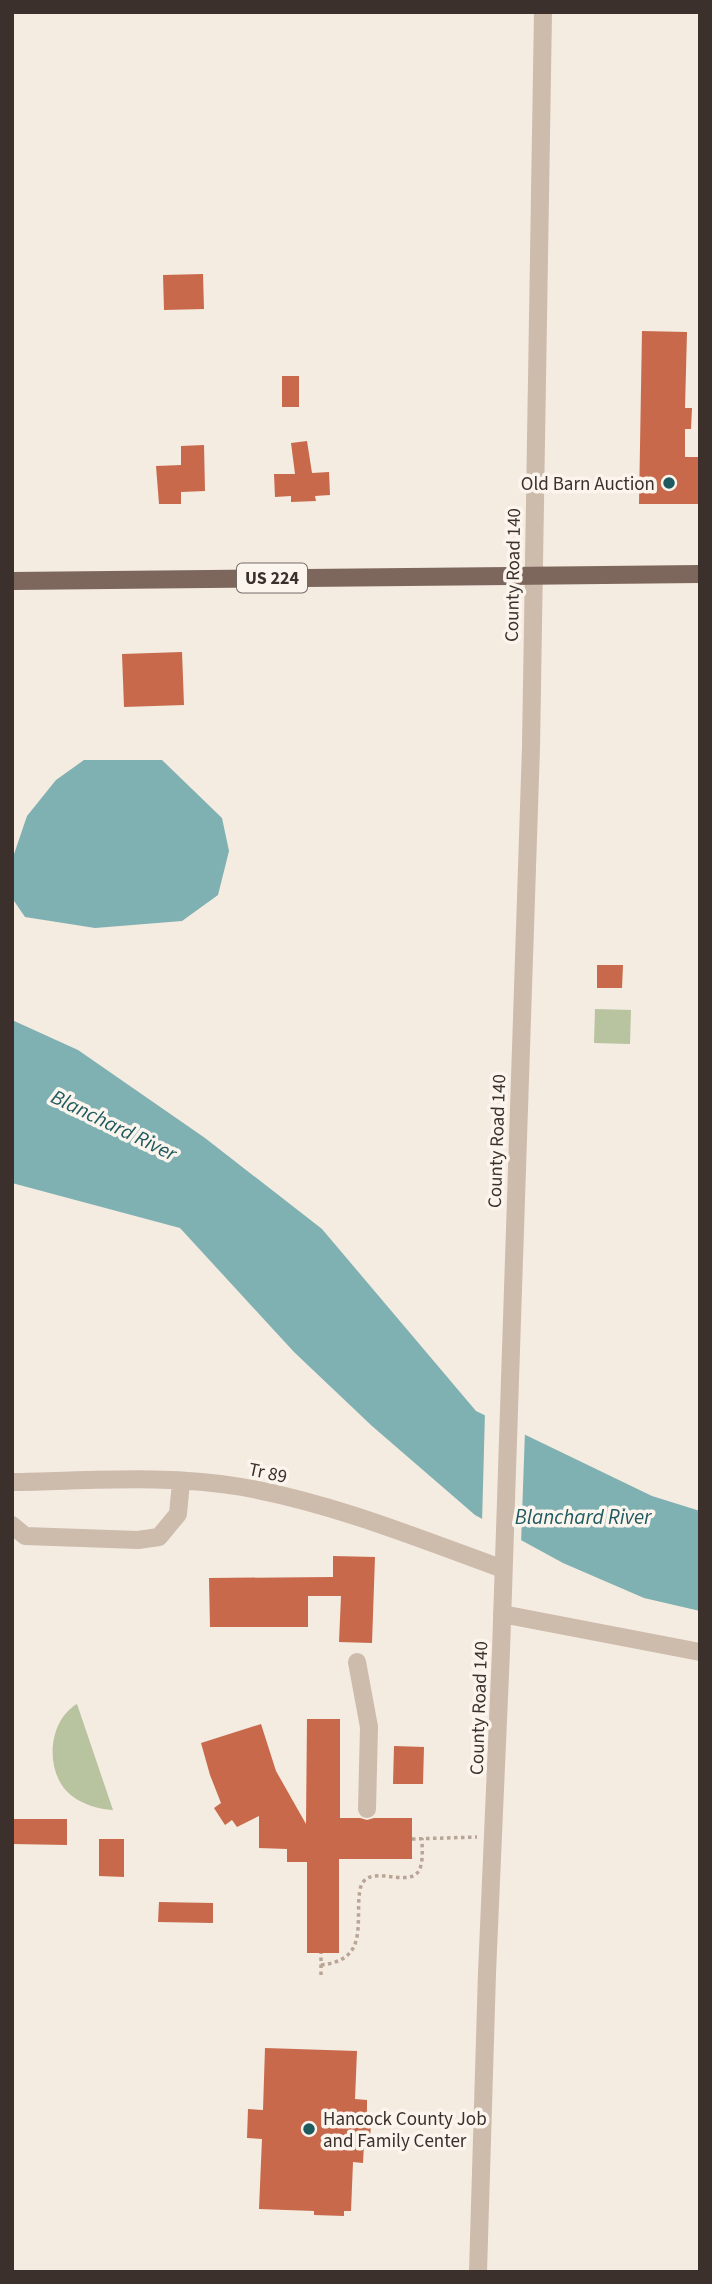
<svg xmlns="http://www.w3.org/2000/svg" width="712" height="2284" viewBox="0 0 712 2284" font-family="'Source Sans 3',sans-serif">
	<rect width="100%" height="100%" fill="#f4ebe1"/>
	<path fill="#b8c4a0" d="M595 1009 631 1010 630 1044 594 1043Z
		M77 1704 113 1810C98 1809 84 1805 72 1796 44 1775 47 1721 77 1704Z"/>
	<path fill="#7fb0b2" d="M84 760H162L222 818 229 851 218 895 182 921 95 928 25 917 12 898V860L27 816 56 780Z
		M12 1020 78 1050 205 1138 322 1229 476 1411 652 1496 700 1511V1611L644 1598 563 1563 475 1515 372 1426 294 1352 180 1228 12 1183Z"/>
	<path fill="#f4ebe1" d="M485 1412 525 1431 521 1544 482 1523Z"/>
	<path fill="#c8694b" d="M203 274 204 309 164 310 163 275Z
		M642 331 687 332 685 408H692L691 429H685V457H700V504H639Z
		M282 376H299V407H282Z
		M307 441 312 473 329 472 330 495 315 496 316 501 291 502V496L275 497 274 474H295L291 443Z
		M204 445 205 491 181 492V504H159L156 466 181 465V446Z
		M182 652 184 705 124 707 122 654Z
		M597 965H623L622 988H597Z
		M333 1556 375 1557 372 1643 339 1642 341 1596H308V1627H210L209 1578 333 1577Z
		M307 1719H340V1818H360L367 1820 374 1818H412V1859H339V1953H307V1862H287V1849L259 1848V1816L237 1827 232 1820 225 1825 214 1808 221 1803 210 1775 201 1743 261 1724 276 1771 306 1824Z
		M394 1746 424 1747 423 1784H393Z
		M12 1819H67V1845L12 1844Z
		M99 1839H124V1877L99 1876Z
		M159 1902 213 1903V1923L158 1922Z
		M265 2048 357 2051 355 2099 367 2100V2120H371L370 2144H364L363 2163 353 2162 351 2211H344V2216L314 2215V2211L259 2209 262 2139 247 2138 248 2109 263 2110Z"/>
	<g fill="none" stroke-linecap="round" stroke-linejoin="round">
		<path stroke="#b9a596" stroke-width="3.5" stroke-dasharray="3.5 3.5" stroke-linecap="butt" d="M412 1839 477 1837
			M321 1965C365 1960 357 1931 359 1896 360 1891 360 1885 364 1881 377 1866 416 1891 421 1865 423 1857 422 1847 422 1838
			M321 1975V1953"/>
		<path stroke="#cdbbac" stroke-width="18" d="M12 1482C88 1481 168 1474 242 1487 332 1503 418 1538 503 1569
			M12 1525 25 1536 138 1540 159 1537 178 1514 181 1482
			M502 1614 700 1652
			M357 1662 369 1727 367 1809
			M478 2272 487 1973 501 1651 531 747 543 12"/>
		<path stroke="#7d675c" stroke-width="18" d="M12 581 700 574"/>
	</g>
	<g fill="#1f5a5e" stroke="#fbf5ee" stroke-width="2.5">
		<circle cx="669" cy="483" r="7"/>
		<circle cx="309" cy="2129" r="7"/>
	</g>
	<g text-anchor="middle" stroke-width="7" stroke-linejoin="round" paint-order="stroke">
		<rect fill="#fbf5ee" stroke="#756b66" stroke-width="2" x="237" y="563.5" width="70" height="29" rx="5"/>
		<g font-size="18" font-weight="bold" fill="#3b302b">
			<text x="272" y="584">US 224</text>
		</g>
		<g font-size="19" fill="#3b302b" stroke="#fbf5ee" text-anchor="end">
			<text x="655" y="490">Old Barn Auction</text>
			<text x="323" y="2125" text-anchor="start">Hancock County Job<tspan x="323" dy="22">and Family Center</tspan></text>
		</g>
		<g font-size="19" fill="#3b302b" stroke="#fbf5ee">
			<text transform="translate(512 575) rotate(-89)" y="7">County Road 140</text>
			<text transform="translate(496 1141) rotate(-88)" y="7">County Road 140</text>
			<text transform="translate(268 1472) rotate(12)" y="7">Tr 89</text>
			<text transform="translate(478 1708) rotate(-88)" y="7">County Road 140</text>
		</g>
		<g font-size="21" font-style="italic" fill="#1f5a5e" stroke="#fbf5ee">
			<text transform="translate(114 1125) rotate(26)" y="7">Blanchard River</text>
			<text x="583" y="1524">Blanchard River</text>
		</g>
	</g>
	<rect width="712" height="2284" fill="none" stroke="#3b302b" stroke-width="28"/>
</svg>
